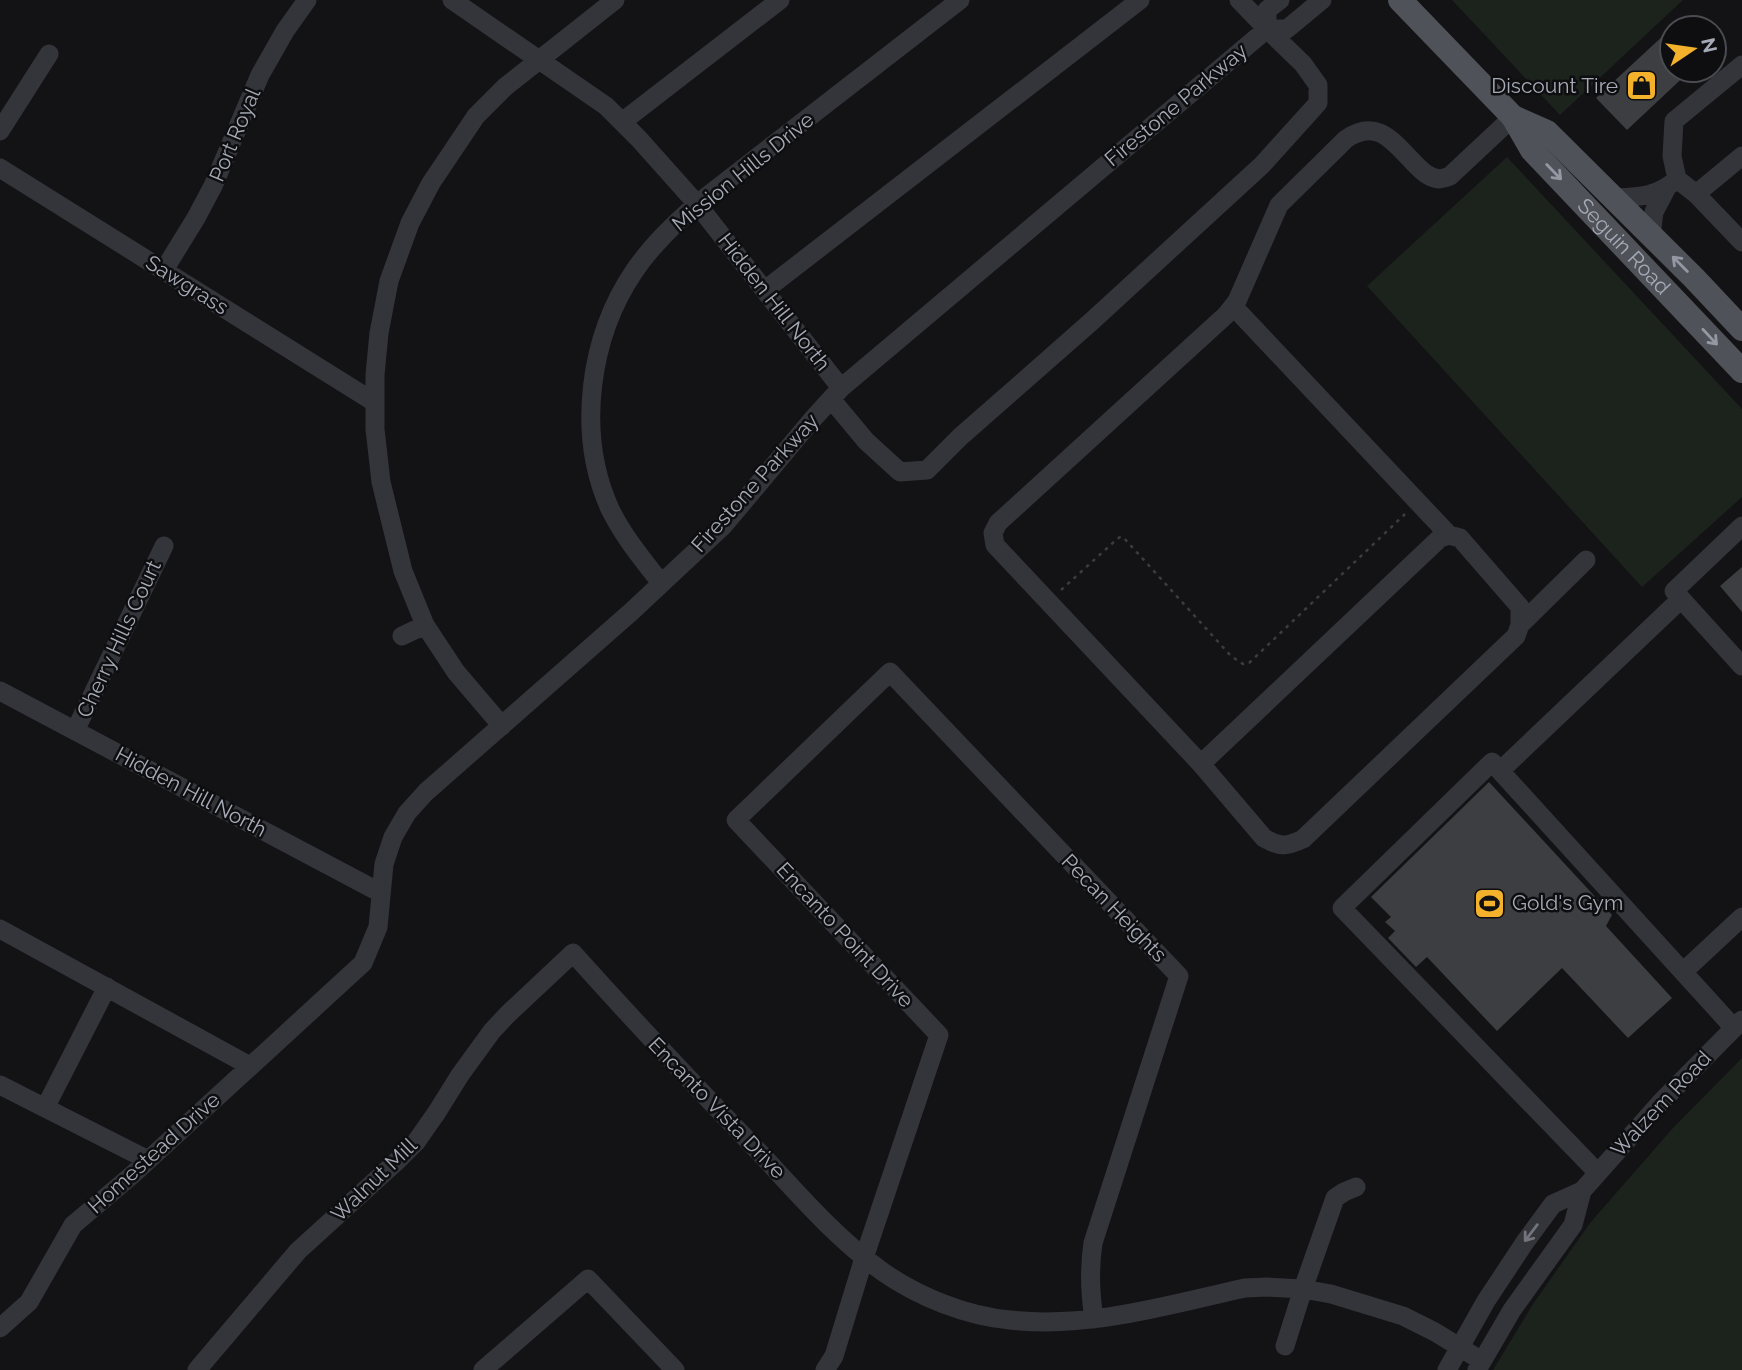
<svg xmlns="http://www.w3.org/2000/svg" width="1742" height="1370" viewBox="0 0 1742 1370" font-family="Raleway,sans-serif">
	<rect width="100%" height="100%" fill="#131315"/>
	<path fill="#1b231c" d="M1452 0H1683L1560 115Z
		M1507 157 1742 409V497L1642 587 1367 286Z
		M1742 1058V1370H1493L1533 1304 1590 1223 1673 1128Z"/>
	<path fill="#3d3e42" d="M1666 33 1672 40V70H1691L1627 130 1596 98Z
		M1742 567V612L1720 586Z
		M1489 782 1612 915 1606 926 1672 998 1628 1038 1562 968 1497 1031 1427 957 1416 967 1388 938 1395 931 1385 922 1391 917 1371 897Z"/>
	<g fill="none" stroke-linecap="round" stroke-linejoin="round">
		<path stroke="#3a3c41" stroke-width="2.5" stroke-dasharray="3.5 5" stroke-linecap="butt" d="M1061 590 1116 540 1120 537H1123L1231 656 1243 664 1249 663 1405 514"/>
		<path stroke="#34353a" stroke-width="19" d="M452 0 606 106 639 139 697 204 841 388
			M1267 29V10L1280 0
			M622 122 780 0
			M0 131 49 54
			M0 168 374 402
			M1677 179 1696 194 1742 242
			M1696 194 1742 156
			M1613 198C1639 197 1657 197 1677 179L1672 156 1674 121 1742 65
			M1651 235 1654 212 1666 189
			M164 270 196 218 213 186 260 75 285 31 307 0
			M765 290 1140 0
			M1233 306 1449 535
			M831 399 866 441 900 472 927 470 960 437 1092 321 1262 165 1318 103V85L1303 64 1267 29 1239 0
			M1742 526 1674 591 1742 666
			M661 583C643 560 623 536 610 509 576 434 589 337 635 270 652 245 674 224 697 204L960 0
			M1520 625 1586 560
			M402 636 425 625
			M0 691 381 893
			M502 726 456 672 425 625 403 571 381 482 375 429V375L379 333 389 281 410 223 431 183 476 116 505 87 615 0
			M75 731 164 546
			M1201 764 1440 538 1449 535 1460 538 1520 607V625L1516 636 1303 839C1286 847 1280 847 1264 838L1201 764 995 545 993 533 998 523 1226 315 1237 301 1279 205 1346 139C1378 117 1394 143 1416 165 1422 171 1429 178 1439 179 1441 179 1448 177 1450 176L1513 117
			M1500 771 1681 599
			M0 929 250 1066
			M1683 972 1742 917
			M0 1085 148 1160
			M45 1108 107 987
			M1598 1173 1342 908 1492 762 1734 1028
			M0 1328 29 1302 73 1225 132 1175 363 963 378 927 384 864 393 837 407 813 426 792 631 612 724 525 811 421 841 388 1267 29H1287L1322 0
			M1285 1346 1303 1289 1335 1198 1344 1192 1356 1187
			M197 1370 298 1251 397 1161 416 1142 437 1112 460 1075 492 1031 508 1014 573 953C634 1021 697 1088 761 1154 799 1195 837 1239 883 1272 919 1297 966 1316 1010 1320 1089 1329 1168 1305 1245 1288L1267 1287 1303 1289 1331 1294 1403 1316 1435 1332 1482 1361
			M483 1370 588 1279 675 1370
			M825 1370 834 1356 864 1258 939 1035 736 820 890 672 1179 976 1093 1243C1089 1269 1090 1293 1094 1319
			M1447 1370 1486 1301 1525 1242 1553 1204 1582 1191 1661 1102 1742 1020
			M1477 1370 1512 1310 1573 1225 1582 1191"/>
		<g stroke="#505259" stroke-width="24">
			<path id="s1" d="M1400 0 1513 117 1532 150 1742 371"/>
			<path d="M1513 117 1547 132 1694 278 1742 329"/>
		</g>
	</g>
	<defs><path id="oneway-shaft" d="M-6 0H5M1.5-3L5.5 0L1.5 3" fill="none" stroke-width="1.6" stroke-linecap="round" stroke-linejoin="round" transform="scale(1.75)"/></defs>
	<g stroke="#9498a3">
		<use href="#oneway-shaft" transform="translate(1554 172) rotate(46)"/>
		<use href="#oneway-shaft" transform="translate(1680 264) rotate(-135)"/>
		<use href="#oneway-shaft" transform="translate(1710 337) rotate(47)"/>
	</g>
	<use stroke="#72757e" href="#oneway-shaft" transform="translate(1531 1233) rotate(127)"/>
	<defs>
		<symbol id="shop-square" viewBox="-11 -11 22 22"><rect x="-9" y="-9" width="18" height="18" rx="4" fill="#f4b12c" stroke="#0e0e10"/><path d="M-5-2.5h2.3a2.7 3.5 0 0 1 5.4 0H5L5.5 6h-11ZM-1.5-2.5h3a1.5 2.3 0 0 0-3 0Z" fill="#111"/></symbol>
		<symbol id="stadium-square" viewBox="-11 -11 22 22"><rect x="-9" y="-9" width="18" height="18" rx="4" fill="#f4b12c" stroke="#0e0e10"/><path d="M0-5a6.5 5 0 1 0 0 10a6.5 5 0 1 0 0-10ZM-3.5-1.8h7v3.6h-7Z" fill="#111"/></symbol>
	</defs>
	<g fill-rule="evenodd">
		<use href="#shop-square" x="1624" y="68" width="35" height="35"/>
		<use href="#stadium-square" x="1472" y="886" width="35" height="35"/>
	</g>
	<g text-anchor="middle" stroke-width="5" stroke-linejoin="round" paint-order="stroke">
		<g font-size="21" fill="#a5aab6" stroke="#0e0e10" text-anchor="end">
			<text x="1618" y="93">Discount Tire</text>
			<text x="1512" y="910" text-anchor="start">Gold's Gym</text>
		</g>
		<g font-size="21" fill="#a5aab6" stroke="#0e0e10">
			<text transform="translate(1176 105) rotate(-40)" y="7">Firestone Parkway</text>
			<text transform="translate(235 135) rotate(-67)" y="7">Port Royal</text>
			<text transform="translate(743 172) rotate(-39)" y="7">Mission Hills Drive</text>
			<text dy="7" stroke="none"><textPath href="#s1" startOffset="334">Seguin Road</textPath></text>
			<text transform="translate(187 285) rotate(32)" y="7">Sawgrass</text>
			<text transform="translate(774 302) rotate(52)" y="7">Hidden Hill North</text>
			<text transform="translate(755 483) rotate(-48)" y="7">Firestone Parkway</text>
			<text transform="translate(119 639) rotate(-65)" y="7">Cherry Hills Court</text>
			<text transform="translate(191 792) rotate(28)" y="7">Hidden Hill North</text>
			<text transform="translate(1114 908) rotate(46)" y="7">Pecan Heights</text>
			<text transform="translate(845 935) rotate(47)" y="7">Encanto Point Drive</text>
			<text transform="translate(1661 1104) rotate(-47)" y="7">Walzem Road</text>
			<text transform="translate(717 1108) rotate(46)" y="7">Encanto Vista Drive</text>
			<text transform="translate(154 1153) rotate(-42)" y="7">Homestead Drive</text>
			<text transform="translate(374 1180) rotate(-44)" y="7">Walnut Mill</text>
		</g>
	</g>
	<g transform="translate(1693 49) rotate(77)"><circle r="33" fill="#0e0e10" stroke="#4a4c52" stroke-width="2"/>
	<path d="M0-5L12 26L0 18L-12 26Z" fill="#f4b12c"/>
	<text y="-10" font-size="19" font-weight="bold" text-anchor="middle" fill="#a5aab6">N</text>
	</g>
</svg>
